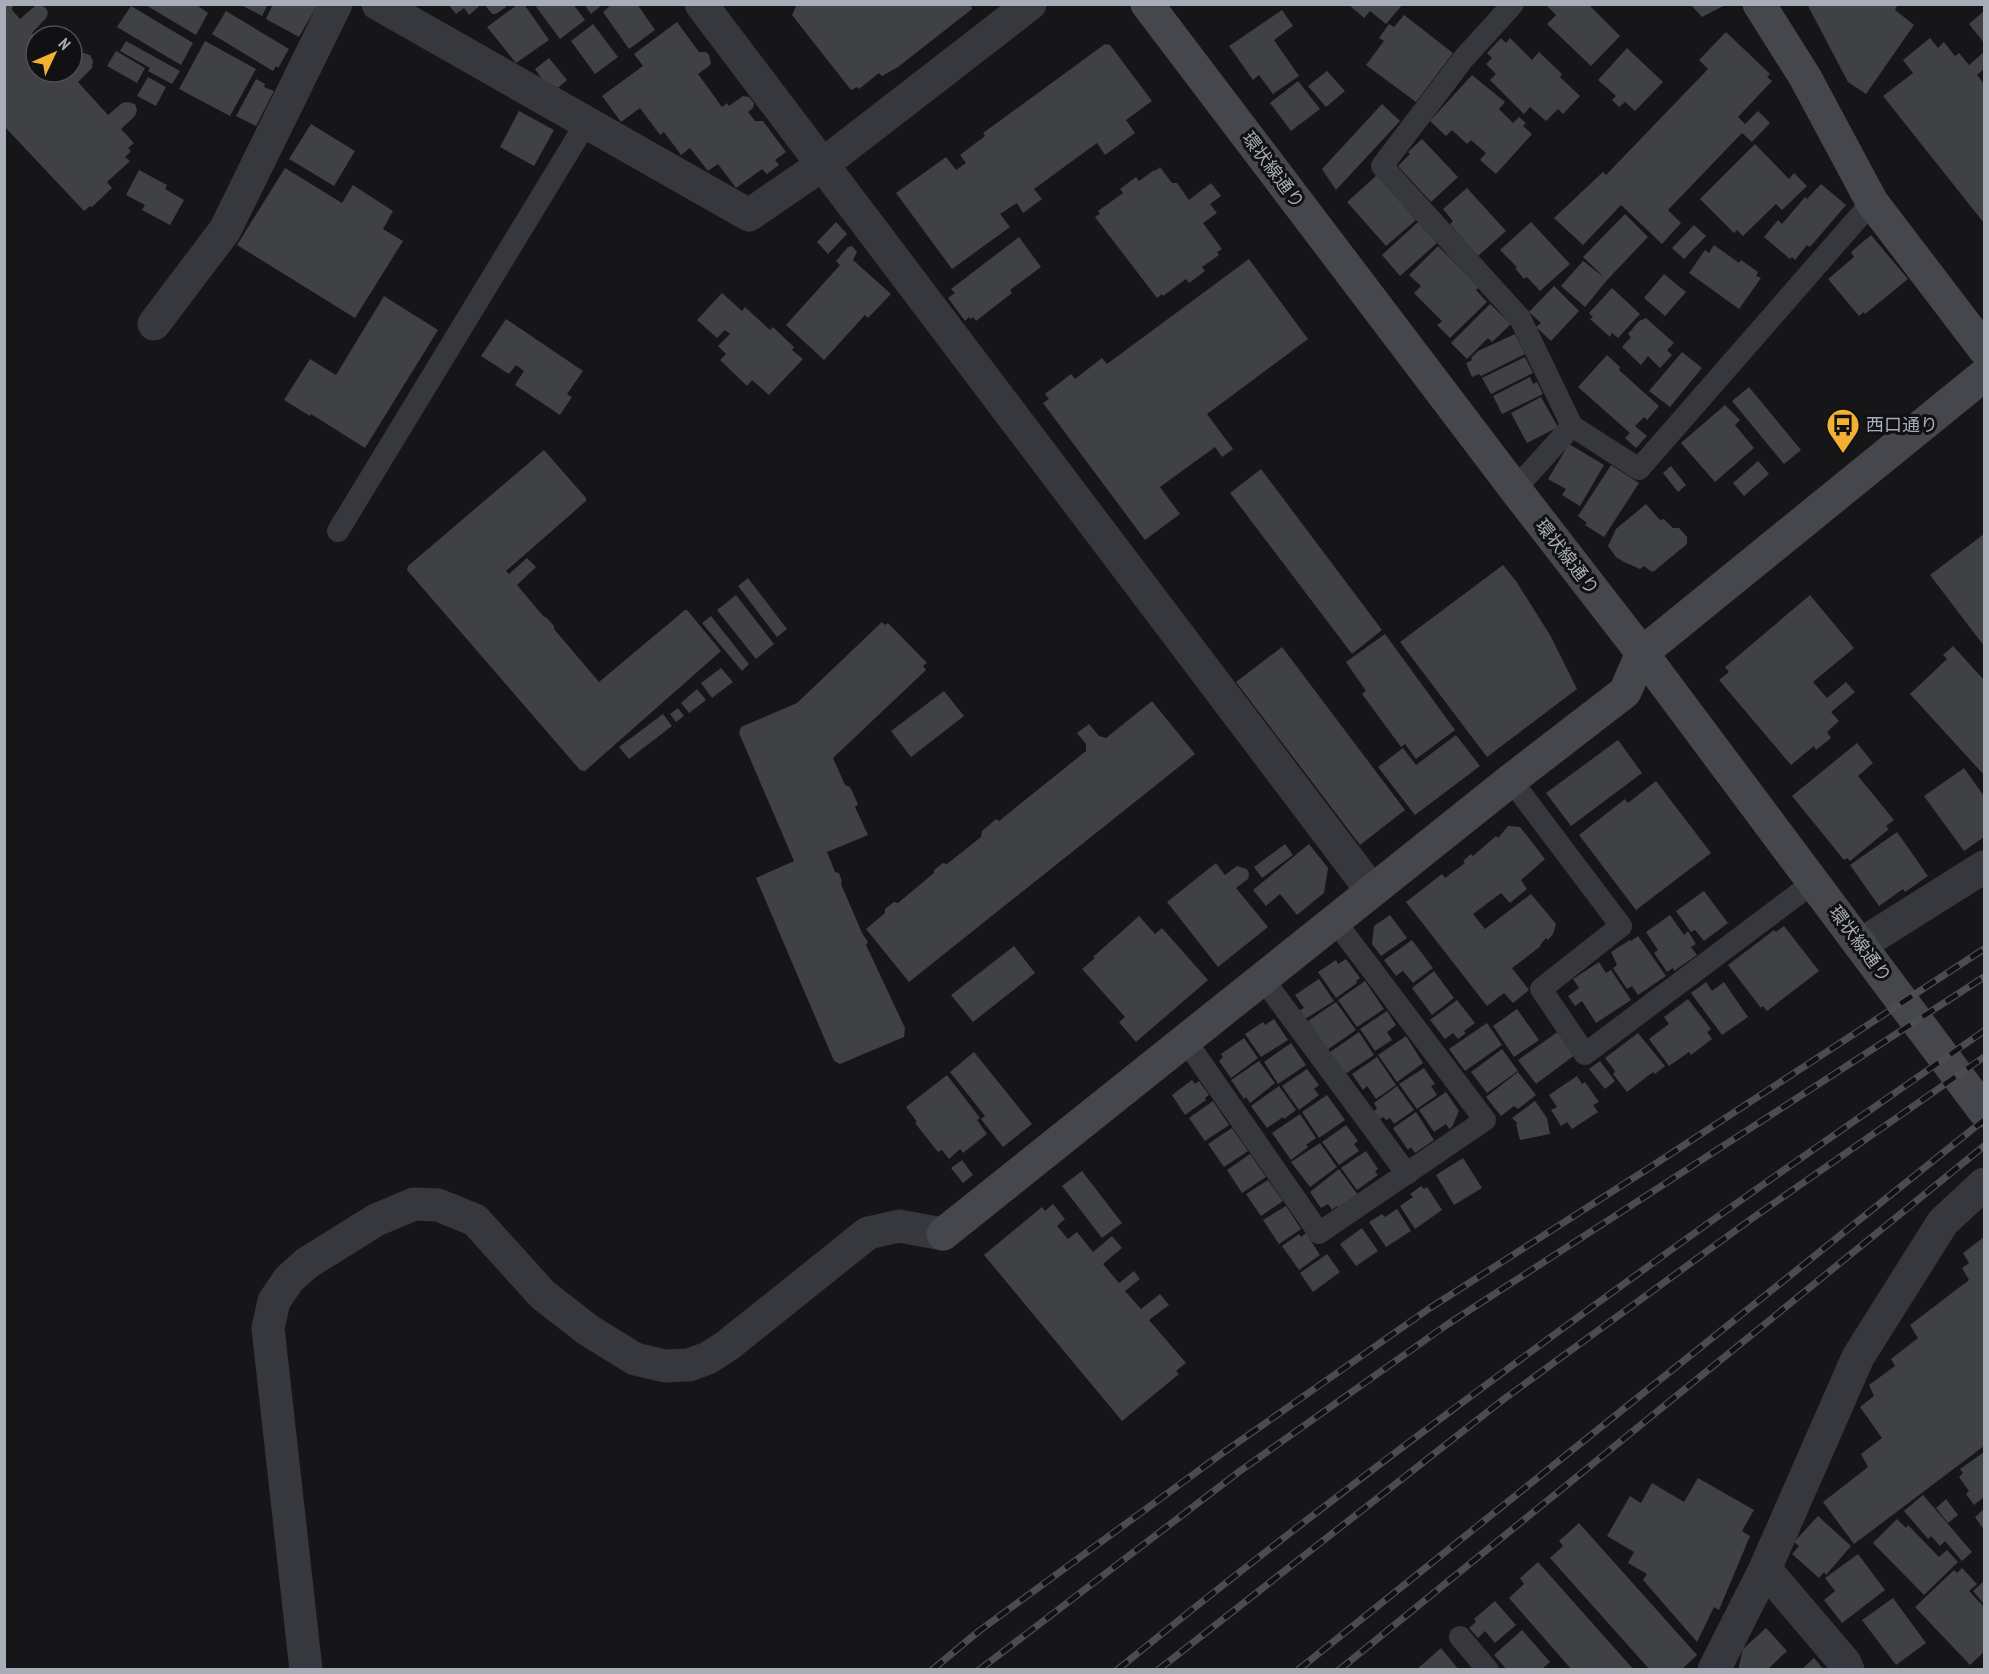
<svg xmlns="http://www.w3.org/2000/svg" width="1989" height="1674" viewBox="0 0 1989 1674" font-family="'PT Sans Narrow','Noto Sans JP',sans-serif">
	<rect width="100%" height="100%" fill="#161618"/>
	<path fill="#404145" d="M4 4H11L13 6 12 10 20 19 35 6 41 5 46 8 48 13 46 18 32 33 36 36V72H72V59L77 54 84 53 90 55 93 61 92 68 78 82 108 115 122 103 128 102 135 104 137 110 135 116 121 129 134 143 128 148 131 151 125 157 130 161 107 182 112 188 92 207 90 206 84 211 4 126Z
		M144 4H195L208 13 196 35Z
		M239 4H268L262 16Z
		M273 4H318L299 37 266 19Z
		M448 4H482L469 15 464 8 456 14Z
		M484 4H505L506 7 496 14H492Z
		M518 4H524L549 40 516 63 487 27Z
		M534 4H573L585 20 560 39Z
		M584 4H603L591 14Z
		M612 4H637L655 30 629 49 603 12Z
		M797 4H971L972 9 898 67 882 76 879 73 859 89 857 87 851 90 792 15Z
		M1348 4H1403L1386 24 1370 11 1364 18Z
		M1545 4H1588L1620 36 1591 66 1547 24 1556 15Z
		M1690 4H1727L1702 17Z
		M1807 4H1898L1895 10 1914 25 1866 94 1848 82Z
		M131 6 193 43 181 65 117 27Z
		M1282 10 1293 26 1274 40 1299 76 1273 94 1259 75 1253 80 1229 46Z
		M226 11 289 49 278 68 276 66 273 71 212 34Z
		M1984 11V43L1969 24Z
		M1404 15 1453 53 1416 102 1366 65 1384 41 1379 38 1389 24 1394 27Z
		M677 22 699 52H706L709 55 711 63 709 66 698 74 722 107 727 103 729 106 743 96 749 97 754 103 753 108 748 112 755 121H763L786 152 775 160 779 165 767 174 762 169 736 188 718 164 708 171 690 148 681 155 664 132 660 135 640 108 621 122 602 96 643 66 634 54Z
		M593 24 618 57 595 74 571 41Z
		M1726 32 1770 74 1767 77 1772 81 1738 117 1745 124 1758 111 1770 123 1752 142 1742 133 1668 210 1681 223 1662 244 1621 205 1583 245 1554 218 1603 172 1606 175 1708 69 1699 60Z
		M1501 38 1506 43 1510 38 1532 60 1539 52 1562 74 1560 77 1580 96 1563 114 1558 109 1546 121 1530 107 1524 114 1490 80 1496 74 1486 64 1492 58 1487 53Z
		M1930 38 1938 48 1944 42 1955 56 1959 53 1969 65 1984 52V69L1977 75 1984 84V223L1883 96 1913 73 1903 60Z
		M126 41 180 71 172 84 148 71 150 68 120 51Z
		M205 41 256 69 230 116 179 89Z
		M1105 44 1110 45 1152 101 1126 120 1135 133 1105 155 1097 143 1034 189 1042 199 1023 213 1017 203 1000 214 1010 227 952 269 896 193 946 157 956 170 966 163 960 155 985 136 983 133Z
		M1627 48 1663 82 1635 111 1625 102 1619 107 1612 100 1616 96 1598 80Z
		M116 51 145 68 137 83 107 66Z
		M549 58 567 80 558 88 542 79 535 69Z
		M1327 71 1345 91 1326 107 1308 86Z
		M1472 75 1505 102 1499 109 1513 123 1519 117 1526 123 1523 126 1532 134 1496 174 1480 160 1486 153 1471 140 1467 144 1452 130 1446 136 1430 121Z
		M148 77 166 87 156 106 137 96Z
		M256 79 265 84 264 87 274 91 256 126 236 116Z
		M1298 81 1320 109 1291 131 1270 103Z
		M1382 104 1400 121 1336 190 1322 169Z
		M519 111 554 130 534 166 500 147Z
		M311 124 355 151 334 186 289 159Z
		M1422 139 1458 177 1431 202 1398 166 1410 154 1408 152Z
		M1755 144 1789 179 1794 173 1807 186 1782 210 1776 204 1743 236 1737 230 1734 233 1700 199Z
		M1160 167 1172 183H1177L1189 200 1211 183 1221 196 1210 204 1217 213 1203 223 1222 249 1217 252 1219 255 1202 267 1205 271 1189 283 1186 279 1163 296 1162 294 1157 298 1095 217 1100 214 1098 211 1123 193 1120 189 1136 177 1139 181 1154 170 1155 171Z
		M285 168 342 203 353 185 393 211 383 229 403 241 355 318 237 245Z
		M139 170 167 185 165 189 184 200 170 225 142 210 145 205 126 195Z
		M1377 175 1416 220 1386 246 1347 202Z
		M1821 184 1846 205 1810 247 1807 245 1795 260 1792 257 1790 259 1764 237 1778 220 1782 224 1805 197 1807 199Z
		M1467 188 1506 231 1478 256 1450 224 1453 221 1443 209Z
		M1625 214 1648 237 1607 280 1585 307 1561 286 1583 261 1605 278 1583 257Z
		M836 222 847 234 828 254 817 242Z
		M1418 222 1437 243 1400 276 1382 255Z
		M1531 222 1570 264 1540 291 1527 277 1524 279 1515 268 1517 267 1500 250Z
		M1694 225 1706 236 1684 259 1672 248Z
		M1871 235 1908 279 1865 314 1864 312 1859 316 1828 279 1854 257 1851 252Z
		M1019 237 1041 267 1010 290 1012 293 976 321 973 317 971 319 969 317 965 321 948 298 955 293 951 289Z
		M1714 245 1739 263 1741 260 1758 272 1756 276 1761 278 1739 309 1689 273 1705 250 1709 253Z
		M852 246 857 252 853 260 891 294 868 318 865 315 824 360 786 325 840 265 836 261 848 247Z
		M1438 246 1479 287 1476 290 1487 302 1450 338 1437 325 1442 321 1414 293 1421 286 1409 275Z
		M1249 259 1308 339 1207 414 1233 449 1222 457 1215 447 1160 487 1180 514 1145 540 1043 403 1049 399 1045 394 1071 374 1075 379 1102 358 1107 364Z
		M1664 274 1686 292 1665 316 1644 298Z
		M1554 286 1579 311 1551 341 1536 327 1541 323 1529 312Z
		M1612 288 1640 314 1618 338 1612 333 1610 337 1590 319 1593 317 1589 313Z
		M722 293 742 311 745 307 770 330 773 327 794 347 792 350 803 359 769 395 752 380 747 386 720 360 726 354 718 346 730 334 725 330 717 338 697 320Z
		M384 296 438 330 365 448 311 414 310 416 284 400 310 359 336 375Z
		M1490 304 1511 324 1492 342 1488 338 1467 359 1451 343Z
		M1646 318 1674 343 1667 350 1672 355 1660 368 1648 356 1641 365 1622 347 1631 337 1628 334 1639 321Z
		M506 319 583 371 567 394 572 397 560 415 515 385 524 371 516 365 509 374 481 356Z
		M1515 334 1525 354 1481 376 1479 374 1472 377 1466 363 1472 360 1471 358 1478 351Z
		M1682 352 1702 368 1670 407 1649 391Z
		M1607 355 1620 367 1619 370 1659 406 1647 420 1644 417 1635 426 1647 436 1636 448 1625 438 1630 433 1578 387Z
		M1525 357 1533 373 1491 394 1482 378Z
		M1530 377 1533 384 1537 382 1543 394 1502 414 1493 396Z
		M1749 387 1801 450 1784 464 1732 401Z
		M1541 397 1558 427 1527 443 1511 413Z
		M1725 405 1740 420 1735 425 1754 448 1715 482 1681 443Z
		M1569 444 1604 465 1580 506 1562 495 1566 489 1548 479Z
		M544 450 586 498V501L506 571 509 574 527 558 536 567 517 585 544 617H546L554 626V629L599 682 685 610H687L721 651 585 771 580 770 407 570 408 566Z
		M1758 461 1769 474 1744 496 1733 483Z
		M1611 465 1639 483 1604 537 1585 525 1587 523 1578 516Z
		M1671 466 1686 485 1678 492 1663 473Z
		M1261 469 1382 630 1352 654 1230 493Z
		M1646 504 1660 520 1664 519 1673 528H1679L1687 537V544L1653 572 1649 570 1644 566 1640 569 1624 562 1616 557 1608 546 1616 529Z
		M1984 534V646L1930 575Z
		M1503 565 1516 581 1550 635 1577 689 1487 757 1400 642Z
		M748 578 787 629 777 637 738 586Z
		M736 595 774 644 756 659 717 610Z
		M1810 595 1854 648 1813 682 1827 698 1846 682 1855 692 1831 712 1839 721 1827 732 1831 738 1816 750 1814 746 1791 765 1719 680 1729 672 1725 667Z
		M711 616 749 664 742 671 702 623Z
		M882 622 885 625 888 623 927 663 923 666 926 670 833 758 845 785 850 787 858 804 855 807 868 835 827 852 835 872 839 873 842 881 841 884 862 933 868 942 866 945 905 1028 904 1037 840 1064 834 1061 756 878 794 861 739 733 741 727 797 703Z
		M1385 634 1455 730 1416 759 1405 744 1401 747 1362 694 1366 691 1346 662Z
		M1953 646 1984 680V775L1910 694 1947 659 1943 655Z
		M1282 647 1405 810 1360 845 1236 682Z
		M721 668 733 682 712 698 701 683Z
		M697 689 706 700 689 713 681 703Z
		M944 691 964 716 911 757 891 731Z
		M1152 701 1195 754 909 982 866 929 885 913V909L894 902 898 903 934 873V870L943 863 947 864 981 837 982 831 996 819 999 821 1086 751V744L1077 733 1089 724 1099 736 1106 738Z
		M678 708 684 716 676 722 670 714Z
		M663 714 672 726 629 759 619 747Z
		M1456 735 1480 766 1415 815 1378 767 1403 748 1416 765Z
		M1618 740 1642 773 1571 826 1546 793Z
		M1857 743 1873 763 1858 776 1894 820 1886 826 1889 829 1850 861 1847 858 1844 860 1792 796Z
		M1964 768 1984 796V837L1964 851 1924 796Z
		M1656 781 1711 853 1636 910 1579 835 1625 799 1628 803Z
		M1508 826 1520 827 1545 859 1521 880 1527 889 1510 903 1501 893 1473 914 1485 929 1531 894 1556 924 1553 934 1548 940 1546 938 1540 945 1541 946 1512 968 1529 990 1513 1003 1504 993 1487 1006 1406 902 1442 874 1445 878 1465 863 1463 861 1471 854 1473 856 1496 836 1498 838Z
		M1897 832 1928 876 1905 892 1903 889 1879 906 1850 865Z
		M1285 844 1293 855 1262 878 1254 867Z
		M1309 844 1328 868 1324 893 1297 915 1280 894 1266 906 1253 890Z
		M1216 863 1225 875 1237 866 1247 869 1249 874 1248 879 1236 888 1268 927 1218 967 1167 902Z
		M1704 891 1728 923 1704 941 1695 930 1691 932 1676 911Z
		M1390 915 1407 938 1381 956 1372 944 1374 926Z
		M1670 915 1684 935 1688 931 1696 944 1691 947 1697 955 1674 971 1673 968 1667 972 1654 953 1658 950 1646 932Z
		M1139 916 1155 934 1162 928 1208 980 1136 1042 1119 1022 1125 1017 1082 969 1095 958 1093 957Z
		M1784 926 1819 971 1767 1011 1763 1006 1761 1008 1728 965 1774 930 1776 932Z
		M1638 936 1666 976 1638 995 1632 986 1627 989 1613 968 1617 965 1611 952 1630 940 1631 941Z
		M1412 940 1433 968 1413 983 1403 971 1396 976 1384 960Z
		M1014 946 1035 973 973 1022 951 995Z
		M1346 959 1360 978 1356 981 1357 983 1336 998 1318 972 1336 960 1338 964Z
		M1599 962 1606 973 1611 970 1631 1000 1596 1023 1582 1001 1575 1006 1568 996 1579 988 1573 979Z
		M1434 971 1454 998 1432 1015 1412 988Z
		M1319 979 1334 1001 1305 1019 1300 1010 1304 1008 1295 995Z
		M1365 981 1384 1009 1357 1027 1338 1000Z
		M1706 982 1712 991 1724 982 1748 1017 1722 1035 1691 993Z
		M1688 999 1711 1029 1707 1032 1712 1039 1691 1055 1689 1052 1669 1066 1649 1039 1669 1024 1664 1017Z
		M1457 1000 1475 1023 1464 1031 1466 1033 1458 1039 1453 1033 1445 1039 1430 1020Z
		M1336 1002 1356 1030 1327 1050 1308 1021Z
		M1517 1009 1539 1040 1514 1057 1493 1026Z
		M1387 1011 1396 1025 1387 1032 1392 1040 1375 1051 1360 1029Z
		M1274 1019 1288 1040 1261 1057 1245 1034 1263 1022 1265 1025Z
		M1487 1023 1502 1045 1465 1071 1449 1049Z
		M1559 1031 1576 1054 1536 1084 1518 1060Z
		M1359 1032 1374 1055 1345 1074 1330 1052Z
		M1638 1033 1665 1066 1655 1074 1653 1072 1627 1092 1613 1074 1615 1071 1605 1058Z
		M1406 1036 1423 1063 1397 1082 1378 1055Z
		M1244 1038 1258 1058 1231 1078 1219 1061 1223 1057 1221 1054Z
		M1291 1043 1306 1065 1278 1084 1264 1062Z
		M1502 1049 1518 1071 1487 1093 1471 1072Z
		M974 1052 1032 1124 1003 1147 981 1119 985 1116 950 1072Z
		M1377 1057 1396 1085 1376 1099 1367 1086 1363 1090 1352 1074Z
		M1259 1061 1275 1083 1250 1103 1246 1097 1244 1099 1231 1080Z
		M1600 1061 1615 1081 1605 1089 1589 1069Z
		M1424 1068 1435 1084 1431 1086 1437 1095 1417 1109 1399 1084Z
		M1307 1069 1319 1085 1314 1089 1319 1095 1299 1110 1282 1086Z
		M1518 1072 1536 1095 1518 1109 1514 1106 1501 1116 1486 1097Z
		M947 1075 980 1118 977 1120 987 1134 963 1153 960 1149 949 1159 942 1150 938 1152 915 1123 917 1122 906 1107Z
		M1577 1076 1582 1084 1585 1082 1599 1102 1593 1105 1598 1112 1572 1129 1567 1122 1561 1126 1551 1110 1557 1107 1549 1095Z
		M1192 1080 1195 1084 1199 1081 1209 1095 1205 1098 1206 1100 1185 1115 1172 1095Z
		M1279 1086 1296 1110 1284 1119 1283 1117 1267 1128 1251 1106Z
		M1397 1086 1414 1110 1394 1124 1390 1118 1386 1120 1383 1117 1379 1120 1372 1112 1377 1109 1374 1103Z
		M1446 1092 1459 1111 1452 1127 1449 1129 1446 1124 1434 1132 1419 1110Z
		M1327 1095 1345 1120 1319 1138 1302 1112Z
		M1213 1101 1229 1125 1205 1141 1189 1118Z
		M1535 1101 1547 1118 1550 1134 1520 1140 1516 1124H1518L1512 1118Z
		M1416 1112 1434 1140 1415 1153 1411 1147 1408 1150 1393 1128Z
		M1300 1114 1316 1138 1306 1145 1308 1147 1291 1160 1272 1133Z
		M1346 1125 1358 1141 1354 1144 1359 1151 1339 1165 1322 1142Z
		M1232 1128 1248 1151 1224 1167 1208 1144Z
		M1320 1143 1337 1167 1310 1187 1291 1162Z
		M1366 1151 1378 1169 1375 1171 1378 1175 1357 1190 1341 1168Z
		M1250 1154 1266 1177 1242 1193 1227 1170Z
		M1463 1158 1482 1188 1454 1205 1436 1175Z
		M962 1160 973 1175 963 1183 951 1168Z
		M1339 1169 1358 1195 1339 1209 1337 1206 1332 1210 1328 1204 1321 1208 1310 1192Z
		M1082 1171 1122 1223 1102 1238 1062 1186Z
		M1268 1180 1283 1201 1261 1216 1246 1194Z
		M1421 1186 1424 1189 1427 1187 1442 1210 1415 1229 1400 1206 1413 1197 1410 1194Z
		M1053 1204 1065 1219 1057 1226 1068 1239 1077 1232 1093 1252 1112 1236 1122 1248 1103 1264 1119 1283 1134 1271 1140 1279 1125 1291 1141 1309 1160 1294 1169 1305 1149 1320 1186 1363 1176 1371 1179 1374 1122 1421 984 1255 1042 1207 1045 1211Z
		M1286 1206 1301 1229 1279 1244 1263 1220Z
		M1397 1209 1411 1231 1386 1247 1369 1222 1382 1214 1385 1217Z
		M1362 1228 1378 1251 1356 1266 1340 1244Z
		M1306 1233 1320 1255 1299 1270 1282 1246 1299 1234 1301 1237Z
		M1984 1237V1446L1854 1544 1823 1502 1868 1467 1861 1454 1882 1438 1860 1407 1874 1396 1869 1385 1895 1366 1891 1359 1918 1338 1910 1325 1969 1280 1962 1268 1969 1263 1963 1253Z
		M1327 1254 1340 1272 1313 1292 1300 1273Z
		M1984 1452V1497L1974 1505 1966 1494 1969 1491 1959 1477 1963 1473 1960 1469Z
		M1698 1478 1754 1510 1742 1531 1750 1536 1719 1610 1714 1607 1697 1642 1643 1580 1647 1574 1628 1563 1634 1552 1607 1536 1630 1496 1641 1503 1652 1483 1684 1502Z
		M1923 1495 1972 1552 1962 1561 1945 1541 1940 1546 1931 1536 1928 1539 1904 1511Z
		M1946 1499 1958 1515 1948 1523 1936 1508Z
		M1984 1509V1530L1975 1517Z
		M1818 1516 1851 1546 1826 1575 1824 1572 1819 1578 1792 1554 1799 1546 1794 1542Z
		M1897 1519 1906 1528 1908 1525 1939 1557 1947 1550 1958 1562 1924 1595 1873 1543Z
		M1579 1523 1697 1655 1681 1670 1674 1668 1672 1670H1650L1550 1558 1563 1546 1559 1541Z
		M1858 1554 1885 1590 1842 1623 1824 1600 1835 1591 1825 1578Z
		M1538 1562 1634 1670H1572L1509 1598 1524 1584 1520 1578Z
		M1962 1568 1977 1584 1969 1591 1984 1607V1652L1970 1665 1915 1607 1954 1570 1957 1573Z
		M1984 1581V1604L1973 1591Z
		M1893 1598 1926 1643 1896 1665 1862 1620Z
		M1495 1601 1516 1625 1495 1643 1485 1631 1478 1638 1469 1628 1476 1622 1474 1619Z
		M1766 1628 1787 1651 1767 1670H1738L1743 1649Z
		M1522 1630 1550 1662 1541 1670H1507L1494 1655Z
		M1441 1648 1459 1670H1416Z
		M1814 1658 1824 1670H1801Z"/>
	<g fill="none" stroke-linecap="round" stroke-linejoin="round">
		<path stroke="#37383d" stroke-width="22" d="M1513 4 1464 58 1382 166 1520 318 1572 426
			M1515 489 1572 426 1639 469 1872 202
			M338 531 586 123
			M1511 780 1621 926 1541 989 1585 1054 1814 882
			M1263 979 1407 1174
			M1186 1041 1319 1233 1485 1120 1335 921
			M1460 1637 1488 1670"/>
		<path stroke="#37383d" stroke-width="33" d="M378 4 749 215 822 165 1030 4
			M701 4 1372 891
			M154 324 225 230 336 4
			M1860 945 1984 867
			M306 1670 268 1328 274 1301 289 1279 307 1263 376 1220 414 1204 438 1205 475 1220 543 1295 588 1330 635 1359 665 1366 689 1365 708 1358 728 1345 868 1233 899 1226 943 1234
			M1714 1670 1765 1569
			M1848 1670 1845 1663 1765 1569 1858 1357 1943 1222 1984 1184"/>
		<path stroke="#45474d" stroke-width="33" d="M1147 4 1515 489 1642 653 1984 1111
			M1759 4 1805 77 1872 202 1984 349
			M943 1234 1511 780 1625 692 1642 653 1984 375"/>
		<defs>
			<path id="rail" d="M932 1670 979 1631 1224 1452 1430 1308 1649 1168 1984 949
				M979 1670 1240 1471 1445 1326 1984 977
				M1117 1670C1305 1517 1499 1373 1696 1232 1791 1164 1888 1098 1984 1031
				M1158 1670 1504 1399 1754 1217 1984 1057
				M1298 1670 1984 1120
				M1339 1670 1984 1146"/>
		</defs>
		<use href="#rail" stroke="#4a4c52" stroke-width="7"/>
		<use href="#rail" stroke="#111113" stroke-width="4.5" stroke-dasharray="14" stroke-linecap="butt"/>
	</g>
	<defs>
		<symbol id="bus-pin" viewBox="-11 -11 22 30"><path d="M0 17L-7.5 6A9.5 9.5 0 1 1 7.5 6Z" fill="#f2b134" stroke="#111113"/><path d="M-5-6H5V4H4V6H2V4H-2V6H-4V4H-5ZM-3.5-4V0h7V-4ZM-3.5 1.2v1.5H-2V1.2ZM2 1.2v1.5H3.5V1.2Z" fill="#111"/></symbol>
	</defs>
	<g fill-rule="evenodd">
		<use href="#bus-pin" x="1824" y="406" width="38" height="52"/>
	</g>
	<g text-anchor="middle" stroke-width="6" stroke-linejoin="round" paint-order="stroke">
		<g font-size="18" fill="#a8adb8" stroke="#111113">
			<text transform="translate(1273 170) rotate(53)" y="6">環状線通り</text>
			<text transform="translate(1567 557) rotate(52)" y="6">環状線通り</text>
			<text transform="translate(1860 944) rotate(53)" y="6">環状線通り</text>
		</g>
		<g font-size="18" fill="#a8adb8" stroke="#111113" text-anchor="start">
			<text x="1866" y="431">西口通り</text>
		</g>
	</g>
	<rect width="1989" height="1674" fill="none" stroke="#a8adb8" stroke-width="12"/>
	<g transform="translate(54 54) rotate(46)"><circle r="28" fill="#111113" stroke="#4d4f55" stroke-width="1.5"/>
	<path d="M0-4.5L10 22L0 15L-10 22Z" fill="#f2b134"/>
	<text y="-9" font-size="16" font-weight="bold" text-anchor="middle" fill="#a8adb8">N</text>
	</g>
</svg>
